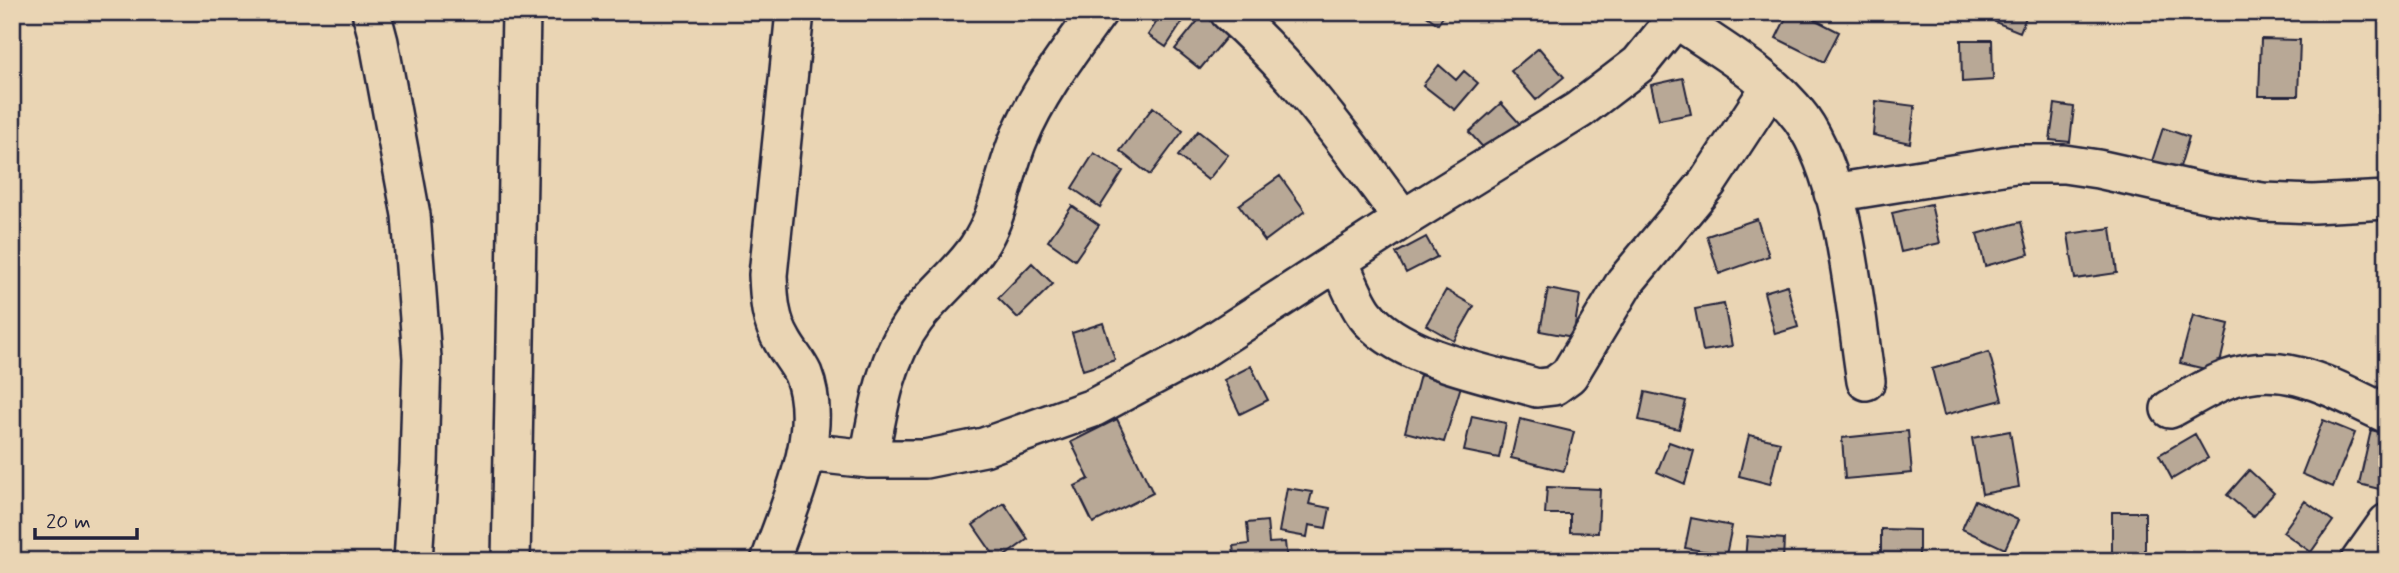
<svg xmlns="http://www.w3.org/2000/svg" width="2399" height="573" viewBox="0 0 2399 573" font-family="Mynerve,sans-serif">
	<rect width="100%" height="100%" fill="#ead5b4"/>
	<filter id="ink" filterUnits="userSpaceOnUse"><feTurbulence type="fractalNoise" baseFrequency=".0143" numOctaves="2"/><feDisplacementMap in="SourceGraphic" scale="14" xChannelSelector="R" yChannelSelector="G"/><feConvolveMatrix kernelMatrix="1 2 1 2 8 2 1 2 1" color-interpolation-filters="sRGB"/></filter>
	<g filter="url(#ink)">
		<path fill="#b8a896" stroke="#22223b" stroke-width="2" d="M1163 12H1189L1166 47 1148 35Z
			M1205 12 1230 33 1200 69 1175 49Z
			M1421 12H1446L1438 24Z
			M1789 12H1800L1839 32 1824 62 1776 38Z
			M1999 12H2028L2020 32 1995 22Z
			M2261 39 2300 40 2298 96H2259Z
			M1961 40H1992L1993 80 1962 82Z
			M1539 48 1564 77 1536 100 1511 71Z
			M1439 65 1456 80 1464 71 1478 83 1455 110 1423 85Z
			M1683 78 1691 114 1659 120 1651 85Z
			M1876 101 1915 106 1910 143 1873 135Z
			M1501 103 1521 125 1489 154 1469 132Z
			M2055 104 2074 107 2070 142 2050 140Z
			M1153 107 1183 131 1150 175 1120 151Z
			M2163 128 2189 137 2179 170 2152 161Z
			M1198 131 1228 155 1208 180 1178 156Z
			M1094 153 1123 171 1100 207 1072 188Z
			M1280 176 1305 211 1265 241 1239 205Z
			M1931 204 1940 243 1901 252 1892 213Z
			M1072 206 1099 225 1075 260 1048 241Z
			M1757 219 1769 256 1719 274 1707 236Z
			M2021 222 2029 254 1985 266 1977 234Z
			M2111 228 2117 273 2075 279 2068 234Z
			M1426 237 1437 257 1406 273 1396 253Z
			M1032 263 1053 284 1018 318 998 298Z
			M1787 285 1798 327 1775 334 1764 292Z
			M1548 289 1580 295 1573 337 1540 331Z
			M1446 290 1474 306 1454 341 1426 325Z
			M1724 304 1732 346 1703 351 1695 309Z
			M2193 315 2229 324 2218 372 2180 363Z
			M1103 323 1115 360 1083 370 1072 333Z
			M1989 352 2002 400 1944 415 1932 369Z
			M1251 366 1268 400 1240 414 1224 380Z
			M1420 375 1461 386 1444 442 1405 432Z
			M1645 392 1686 401 1679 429 1639 420Z
			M1472 416 1506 423 1499 458 1464 451Z
			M1117 419 1153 493 1093 523 1075 486 1089 479 1071 442Z
			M1520 419 1574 432 1564 471 1511 458Z
			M2323 420 2355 433 2333 487 2302 474Z
			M2371 430 2387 434V491L2359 484Z
			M1908 431 1912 473 1845 479 1842 438Z
			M2010 431 2019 487 1982 494 1972 438Z
			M2195 434 2208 458 2172 479 2159 455Z
			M1749 435 1780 442 1770 484 1739 476Z
			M1669 442 1694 451 1685 484 1657 472Z
			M2249 470 2274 493 2253 517 2227 495Z
			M1547 487 1600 489 1598 533 1570 532V514H1545Z
			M1287 488 1312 492 1309 504 1330 508 1326 528 1309 525 1307 537 1279 532Z
			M1975 500 2018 520 2005 549 1962 529Z
			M2305 501 2333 521 2311 552 2283 532Z
			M1004 503 1028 539 998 561 973 525Z
			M2112 512H2145V561H2112Z
			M1691 518 1732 526 1726 555 1685 548Z
			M1267 521 1269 543 1285 542 1287 561H1235L1233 546 1249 544 1247 523Z
			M1881 529 1919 530V561H1881Z
			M1747 536 1784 539 1783 561H1745Z"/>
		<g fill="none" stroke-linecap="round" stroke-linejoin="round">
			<defs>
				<path id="minor" d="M371 12 379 42 411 215 422 358 419 464 413 561
					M1229 12C1297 72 1349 146 1403 219
					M1676 19C1717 47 1772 78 1801 118 1846 180 1854 305 1866 381
					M1833 193 2015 164H2064L2098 169 2210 194 2263 202 2313 204 2387 200
					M1339 261C1347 278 1354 299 1365 314 1398 358 1486 373 1537 388L1554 386 1569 375 1625 282 1708 182 1771 86
					M2170 409C2189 399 2208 386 2228 379 2287 358 2335 390 2387 414
					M806 452 869 459H925L984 447 1093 408 1198 352 1403 219 1579 110 1639 64 1681 12
					M869 459C878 411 885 359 915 319 934 293 961 273 978 247 1000 215 1004 173 1019 138 1038 92 1069 52 1098 12
					M511 561 521 12
					M770 561C789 505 826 433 803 374 798 363 789 353 783 342 770 321 769 299 768 275L795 12
					M2360 561 2387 523"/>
			</defs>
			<use href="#minor" stroke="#22223b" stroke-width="42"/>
			<use href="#minor" stroke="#ead5b4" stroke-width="37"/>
		</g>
	</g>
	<rect width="2399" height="573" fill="none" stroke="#ead5b4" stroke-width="42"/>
	<rect x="21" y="21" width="2357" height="531" fill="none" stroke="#22223b" stroke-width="2.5" filter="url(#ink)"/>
	<path d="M35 528v10h102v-10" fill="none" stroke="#22223b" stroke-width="3.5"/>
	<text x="46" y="528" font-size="21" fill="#22223b" stroke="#ead5b4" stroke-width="5" paint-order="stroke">20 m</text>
</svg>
